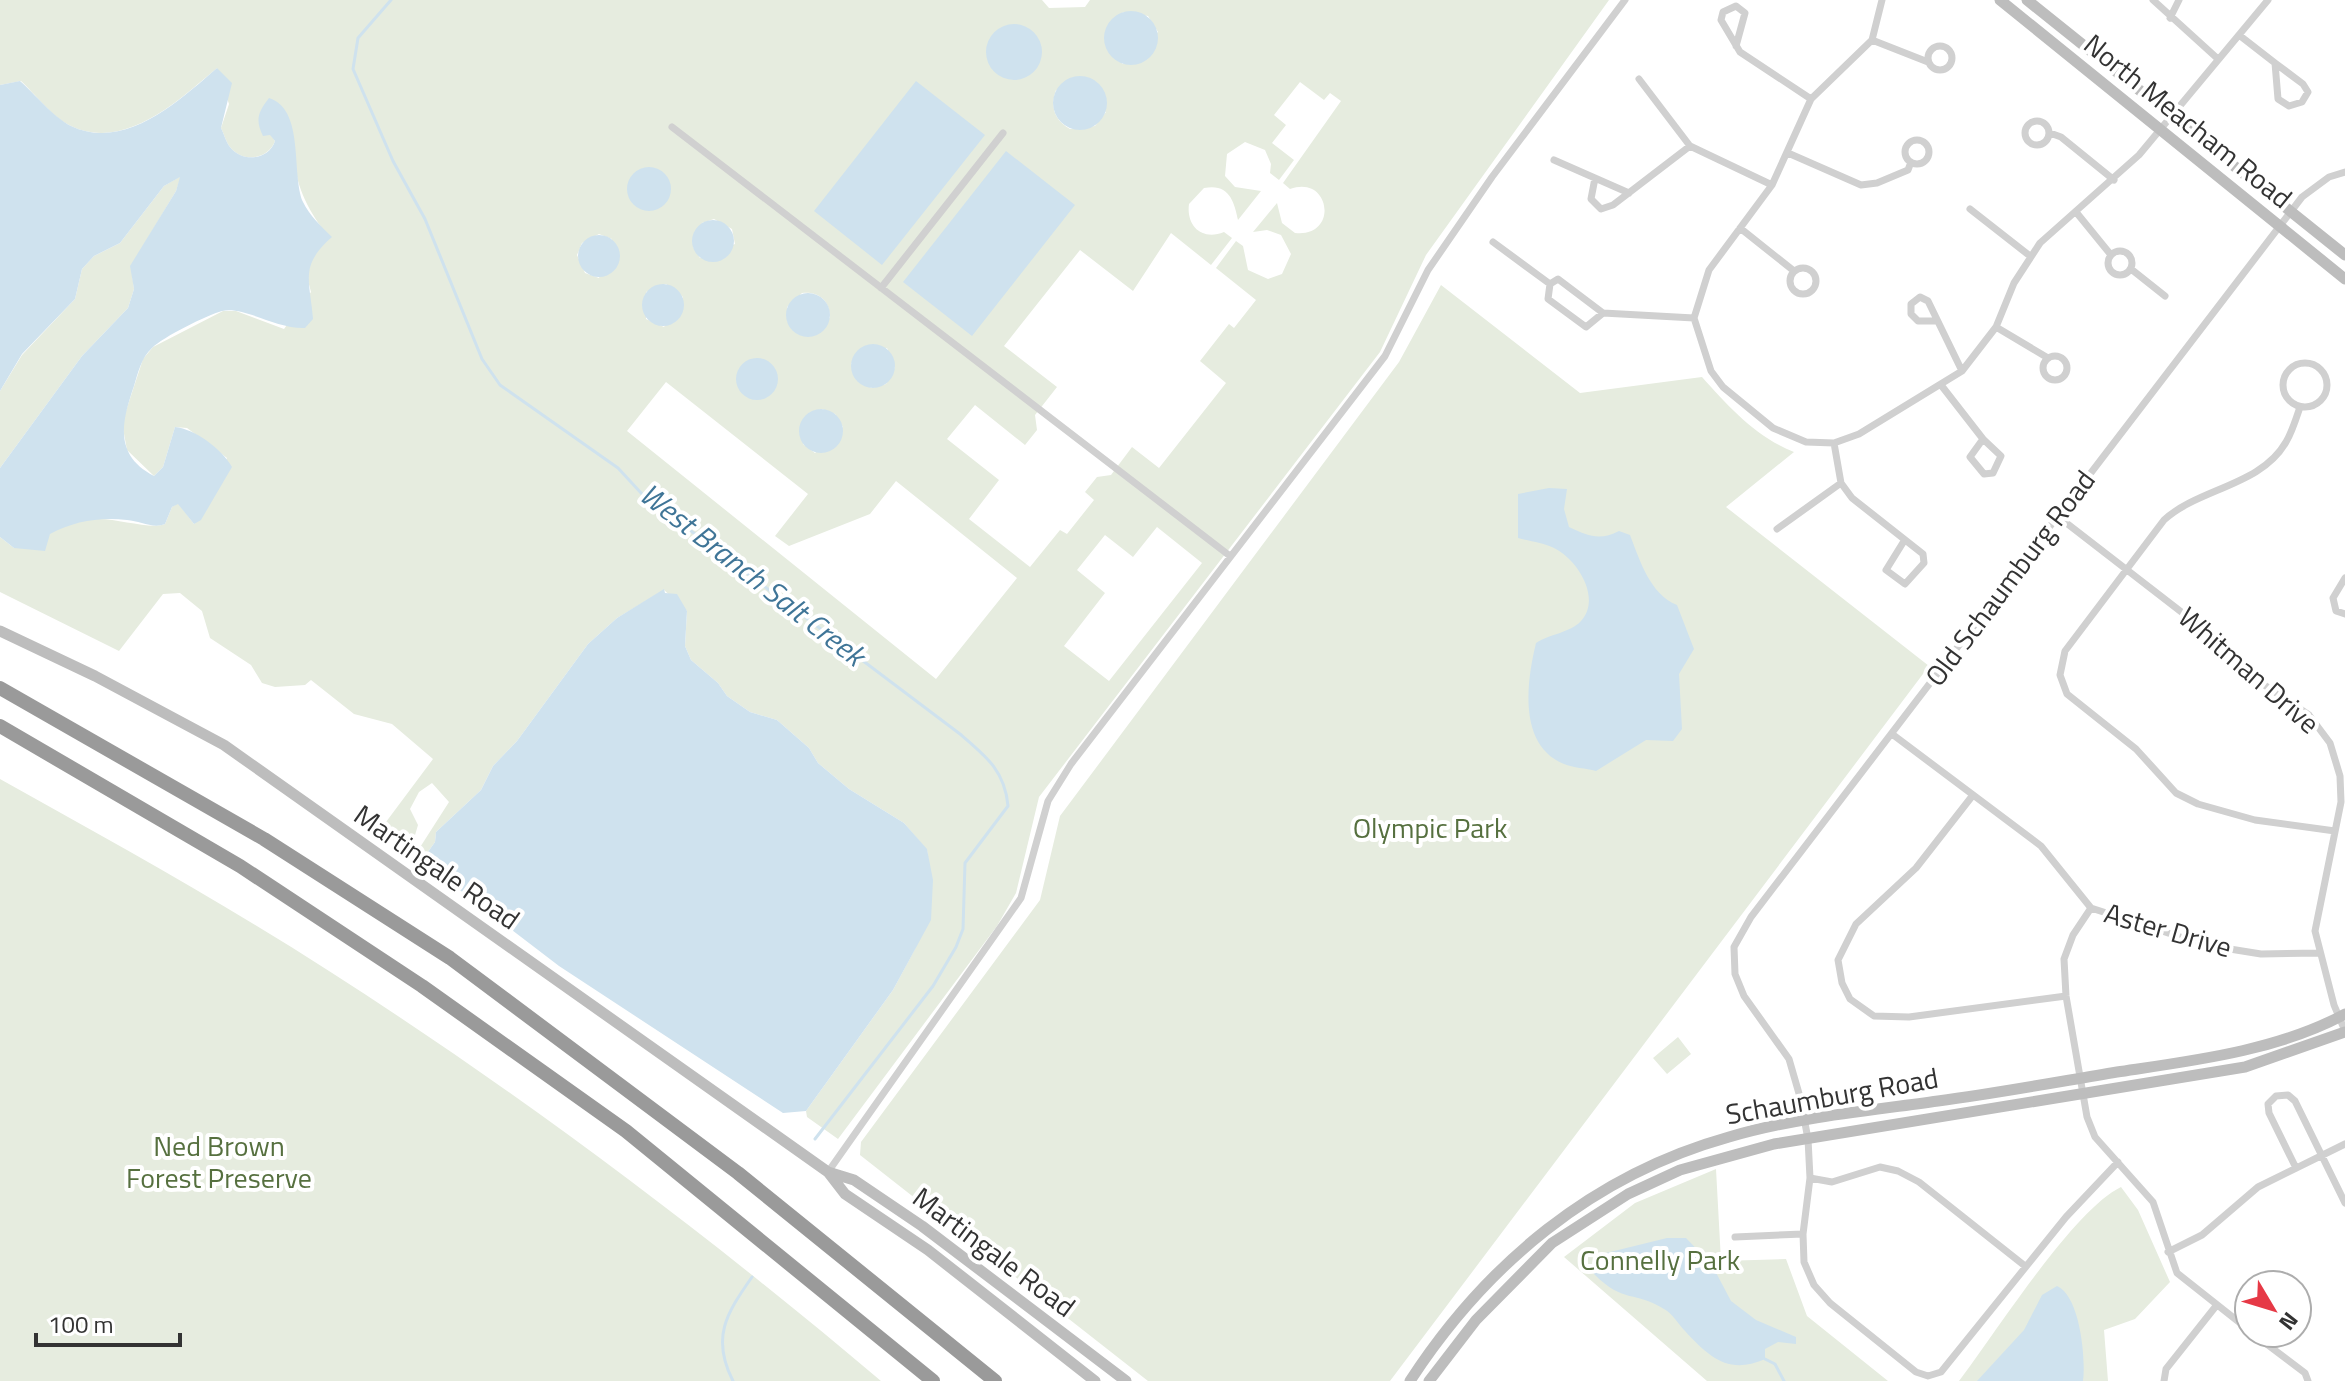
<svg xmlns="http://www.w3.org/2000/svg" width="2345" height="1381" viewBox="0 0 2345 1381" font-family="'Titillium Web',sans-serif">
	<rect width="100%" height="100%" fill="#fff"/>
	<path fill="#e6ecdf" fill-rule="evenodd" d="M0 0H1042L1049 8 1085 7 1090 0H1609L1426 255 1380 352 1039 797 1016 893 997 926 838 1139 807 1117 806 1111 893 990 915 949 929 864 927 850 904 823 849 789 818 763 809 748 777 720 750 712 727 696 718 683 691 660 685 646 687 611 664 590 617 618 588 644 517 741 493 766 481 790 436 832 435 842 425 856 417 852 449 802 432 783 419 792 410 809 418 825 413 842 404 849 393 840 386 822 433 759 392 724 354 714 311 680 305 685 275 687 262 683 251 665 210 638 202 611 180 593 163 594 119 651 0 592V537L14 548C40 538 68 521 97 519 116 518 152 530 165 524L172 507 178 503 194 524 227 458 187 428 175 427 163 467 154 476 127 450 122 423 143 359 153 347 223 311H236L284 329 311 292 306 273 322 228C303 202 293 177 294 144L270 134 275 141C268 160 242 163 230 147 226 142 224 134 221 128L229 104 217 68C180 99 125 152 71 126 53 118 35 94 21 81L0 85ZM1124 12 1148 16 1158 32 1123 64C1099 51 1099 23 1124 12ZM1300 82 1324 100 1330 93 1341 101 1283 183 1290 189C1331 174 1339 238 1295 233L1282 223 1277 203 1253 232 1267 230 1281 235 1291 254 1282 274 1268 279 1248 270 1243 246 1236 241 1216 268 1256 300 1234 328 1229 324 1200 361 1226 383 1159 468 1132 447 1111 475 1097 477 1085 492 1094 500 1067 534 1060 530 1030 567 969 519 999 480 947 439 975 405 1025 445 1037 430 1035 415 1057 387 1004 346 1080 250 1133 291 1171 233 1211 265 1232 238 1224 232C1202 241 1186 226 1189 204L1204 188C1229 183 1234 201 1238 220L1261 191 1235 187 1225 176 1227 154 1245 142 1265 150 1271 164 1270 173 1279 180 1294 160 1272 143 1286 125 1274 115ZM1056 90 1106 112 1095 126 1070 129C1054 120 1050 107 1056 90ZM714 219 732 229 735 244 700 258 693 247 702 223ZM599 234 612 239 599 278 585 273 577 255 582 243ZM666 284 683 297 664 327 646 319V292ZM802 293C819 291 830 301 830 318L795 332 787 321V307ZM887 348 895 367 886 384 872 388 860 383 851 363ZM666 382 808 494 775 536 789 546 870 514 896 481 1017 578 936 679 627 431ZM822 409 835 414 843 427 815 453 803 444 809 413ZM1157 527 1202 563 1109 681 1064 646 1105 593 1077 570 1105 535 1133 557Z
		M181 176 176 191 131 266 134 289 128 308 82 356 0 468V391L22 355 75 299 82 269 94 256 120 243 164 186Z
		M1441 285 1580 393 1702 377C1729 407 1756 437 1794 452L1726 507 1929 666 1390 1381H1148L860 1155 861 1142 1040 900 1060 816 1399 362Z
		M0 779C111 841 222 902 329 971 521 1094 706 1233 881 1381H0Z
		M1678 1037 1691 1054 1667 1074 1653 1058Z
		M1716 1169 1721 1261 1786 1259 1807 1316 1888 1381H1707L1564 1257 1635 1203Z
		M2121 1187 2138 1210 2170 1282 2135 1319 2104 1330 2108 1381H1959C1995 1334 2073 1210 2121 1187Z"/>
	<path fill="#cfe2ee" d="M1104 38a27 27 0 1 1 54 0a27 27 0 1 1-54 0Z
		M986 52a28 28 0 1 1 56 0a28 28 0 1 1-56 0Z
		M217 68 232 83 221 128C224 134 226 142 230 147 242 163 269 160 275 141L270 135 263 136C255 120 258 112 269 98 305 109 291 173 303 202 309 215 322 227 332 237 299 266 310 280 313 319L305 328C276 329 244 306 222 311 207 315 163 337 152 348 141 358 138 373 134 386 122 421 113 455 154 476L163 467 175 427C195 429 222 449 232 467L201 520 194 524 178 504 172 507 165 524C153 529 140 521 127 520 99 517 75 521 50 534L45 551 14 548 0 537V468L82 356 128 308 134 289 130 266 176 191 180 177 164 186 120 243 94 256 82 269 75 299 22 354 0 391V85L20 81C35 94 53 117 71 126 125 152 180 100 217 68Z
		M1053 103a27 27 0 1 1 54 0a27 27 0 1 1-54 0Z
		M916 81 985 135 882 265 814 211Z
		M1006 151 1075 205 972 336 903 282Z
		M627 189a22 22 0 1 1 44 0a22 22 0 1 1-44 0Z
		M692 241a21 21 0 1 1 42 0a21 21 0 1 1-42 0Z
		M578 256a21 21 0 1 1 42 0a21 21 0 1 1-42 0Z
		M642 305a21 21 0 1 1 42 0a21 21 0 1 1-42 0Z
		M786 315a22 22 0 1 1 44 0a22 22 0 1 1-44 0Z
		M851 366a22 22 0 1 1 44 0a22 22 0 1 1-44 0Z
		M736 379a21 21 0 1 1 42 0a21 21 0 1 1-42 0Z
		M799 431a22 22 0 1 1 44 0a22 22 0 1 1-44 0Z
		M1549 488 1567 489 1564 509 1569 527C1588 536 1600 541 1619 531L1630 535C1640 561 1650 594 1677 605L1694 649 1679 674 1682 729 1673 741 1646 740 1596 771C1586 768 1573 768 1564 764 1517 745 1527 680 1536 643 1549 634 1570 633 1581 621 1602 598 1577 559 1554 548 1544 543 1529 541 1518 538V494Z
		M664 589 665 593 677 594 687 611 685 646 691 660 718 683 727 696 750 712 777 720 809 748 818 763 849 789 904 823 927 849 933 880 931 920 893 990 806 1111 783 1113 559 966 452 884 425 856 435 842 436 832 481 790 493 766 517 741 588 644 617 618Z
		M1667 1238H1686L1712 1265 1731 1301 1756 1320 1796 1337V1344L1778 1342 1765 1349V1359C1729 1375 1710 1358 1685 1331 1678 1324 1673 1314 1664 1309 1633 1290 1624 1304 1594 1274V1262L1606 1253Z
		M2057 1286C2080 1296 2086 1358 2083 1381H1977L2024 1330 2042 1295Z"/>
	<g fill="none" stroke-linecap="round" stroke-linejoin="round">
		<path stroke="#cfe2ee" stroke-width="3" d="M391 0 358 38 353 69 393 161 425 219 482 359 500 385 618 468 642 494 960 734C986 756 1005 771 1008 806L965 863 963 929 956 947 933 986 815 1139
			M1765 1359 1775 1364 1784 1381
			M733 1381C711 1338 726 1314 752 1277"/>
		<path stroke="#d0d0d0" stroke-width="7" d="M1882 0 1872 40 1811 99 1772 185 1709 270 1694 318 1711 371 1723 387 1773 428 1806 442 1834 443 1859 434 1962 371 1996 327 2014 283 2040 243 2139 155 2268 0
			M2153 0 2218 59
			M2170 18 2179 0
			M2239 35 2275 63 2278 99 2289 106 2302 102 2308 92 2303 84 2275 63
			M1872 40 1928 62
			M1928 58a12 12 0 1 1 24 0a12 12 0 1 1-24 0Z
			M1736 46 1745 13 1736 6 1723 12 1721 20 1740 52 1811 99
			M1639 79 1690 146 1772 185
			M2025 133a12 12 0 1 1 24 0a12 12 0 1 1-24 0Z
			M672 127 1230 556
			M2050 133 2061 137 2114 180
			M1905 152a12 12 0 1 1 24 0a12 12 0 1 1-24 0Z
			M1788 153 1861 185 1877 183 1908 170 1911 162
			M1554 160 1629 193
			M1595 178 1591 199 1601 209 1613 205 1690 146
			M1970 209 2030 256
			M2076 212 2111 255
			M1740 228 1794 271
			M1493 242 1550 284
			M2108 263a12 12 0 1 1 24 0a12 12 0 1 1-24 0Z
			M1790 281a13 13 0 1 1 26 0a13 13 0 1 1-26 0Z
			M2131 269 2165 296
			M881 288 1003 133
			M1603 313 1586 327 1548 299 1550 284 1558 279 1603 313 1694 318
			M1937 321H1918L1911 314V304L1920 297 1928 301 1962 371
			M1996 327 2048 358
			M2043 368a12 12 0 1 1 24 0a12 12 0 1 1-24 0Z
			M2283 385a22 22 0 1 1 44 0a22 22 0 1 1-44 0Z
			M1941 385 1983 439 1970 457 1984 474 1993 473 2001 456 1983 439
			M2300 407C2296 419 2292 432 2286 442 2261 486 2199 488 2164 520L2065 651 2060 675 2067 694 2136 749 2176 793 2198 804 2255 820 2335 831
			M1834 443 1841 483 1852 498 1923 554 1924 563 1905 584 1886 570 1904 541
			M2056 515 2193 621 2239 668 2309 715 2330 743 2340 776 2341 802 2315 931 2334 1005 2345 1031
			M1777 529 1841 483
			M2345 578 2333 598 2336 611 2345 614
			M1892 734 2041 846 2091 908 2205 945 2261 954 2319 953
			M1973 795 1916 868 1856 924 1838 960 1842 983 1850 999 1874 1016 1909 1017 2066 996
			M2091 908 2073 935 2064 959 2066 996 2087 1117 2095 1137 2153 1202 2177 1273 2249 1330
			M2118 1162 2066 1217 1941 1372 1928 1376 1916 1372 1830 1303 1814 1285 1804 1262 1803 1234 1810 1178 1808 1139 1800 1097 1789 1059 1744 996 1735 974 1734 947 1751 917 2302 197 2329 177 2345 172
			M2296 1168 2269 1113 2268 1104 2276 1096 2288 1095 2295 1101 2345 1203
			M828 1172 1021 898 1048 801 1071 764 1385 356 1428 270 1492 177 1625 0
			M1810 1178 1832 1182 1880 1167 1898 1171 1919 1182 2025 1266
			M1735 1237 1803 1234
			M2168 1252 2202 1235 2258 1187 2345 1144
			M2252 1333 2305 1373 2308 1381
			M2164 1381 2166 1369 2216 1306"/>
		<path stroke="#bdbdbd" stroke-width="11" d="M2000 0 2345 279
			M2027 0 2345 255
			M0 631 95 676 224 745 828 1172 845 1194 928 1250 1095 1381
			M828 1172 854 1180 922 1226 1126 1381
			M1410 1381C1486 1264 1593 1175 1729 1137 1797 1117 1868 1111 1938 1101 1998 1093 2057 1082 2117 1072 2191 1061 2277 1051 2345 1014
			M1429 1381 1476 1320 1552 1243 1628 1194 1680 1170 1774 1144 2245 1067 2345 1032"/>
		<path stroke="#9a9a9a" stroke-width="14" d="M0 688 264 839 450 958 738 1173 995 1381
			M0 726 240 866 422 986 626 1131 933 1381"/>
	</g>
	<g text-anchor="middle" stroke-width="8" stroke-linejoin="round" paint-order="stroke">
		<g font-size="28" fill="#333" stroke="#fff">
			<text transform="translate(2188 121) rotate(39)" y="10">North Meacham Road</text>
			<text transform="translate(2010 578) rotate(-53)" y="10">Old Schaumburg Road</text>
			<text transform="translate(2249 670) rotate(41)" y="10">Whitman Drive</text>
			<text transform="translate(437 867) rotate(35)" y="10">Martingale Road</text>
			<text transform="translate(2168 930) rotate(16)" y="10">Aster Drive</text>
			<text transform="translate(1832 1096) rotate(-10)" y="10">Schaumburg Road</text>
			<text transform="translate(994 1252) rotate(37)" y="10">Martingale Road</text>
		</g>
		<g font-size="28" fill="#56703f" stroke="#fff">
			<text x="1430" y="838">Olympic Park</text>
			<text x="219" y="1156">Ned Brown<tspan x="219" dy="32">Forest Preserve</tspan></text>
			<text x="1660" y="1270">Connelly Park</text>
		</g>
		<g font-size="30" font-style="italic" fill="#3f7597" stroke="#fff">
			<text transform="translate(752 575) rotate(38)" y="10">West Branch Salt Creek</text>
		</g>
	</g>
	<g transform="translate(2273 1309) rotate(128)"><circle r="38" fill="#ffffff" stroke="#adadad" stroke-width="2"/>
	<path d="M0-6L14 30L0 20L-14 30Z" fill="#e63946"/>
	<text y="-12" font-size="22" font-weight="bold" text-anchor="middle" fill="#333333">N</text>
	</g>
	<path d="M36 1333v12h144v-12" fill="none" stroke="#333333" stroke-width="4"/>
	<text x="48" y="1333" font-size="24" fill="#333333" stroke="#ffffff" stroke-width="6" paint-order="stroke">100 m</text>
</svg>
